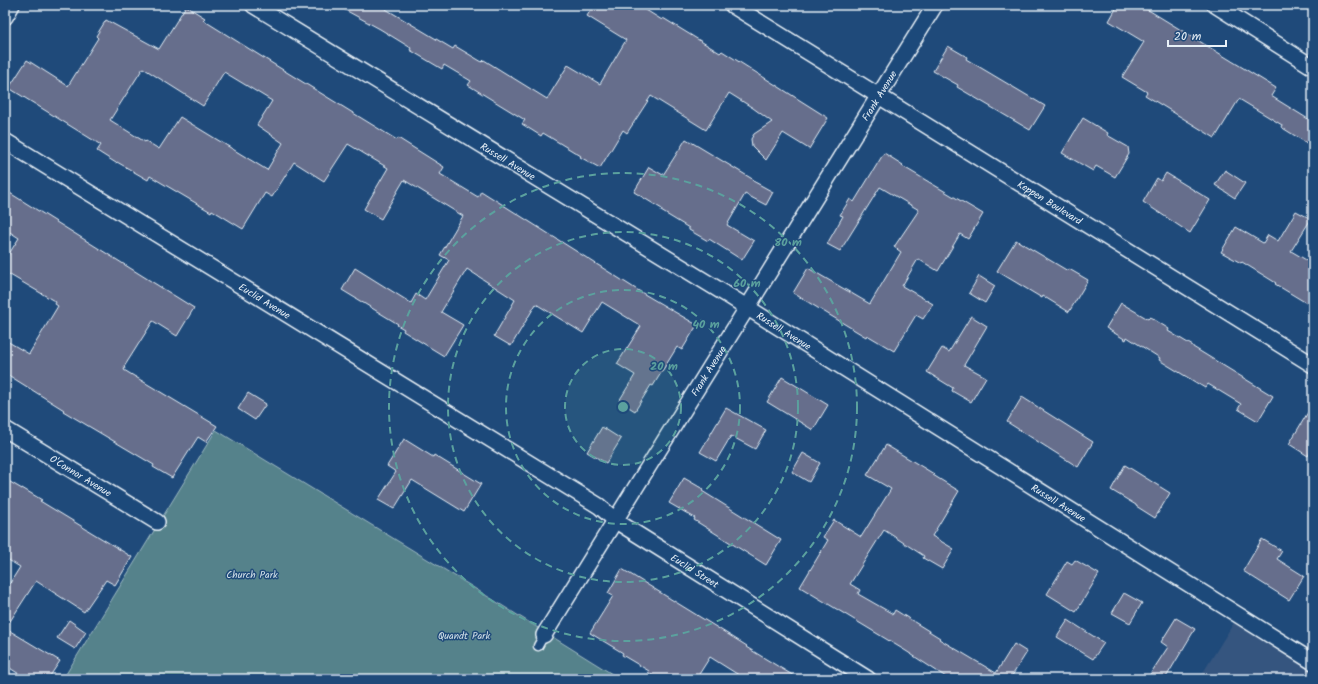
<svg xmlns="http://www.w3.org/2000/svg" width="1318" height="684" viewBox="0 0 1318 684" font-family="Kalam,sans-serif">
	<rect width="100%" height="100%" fill="#1f4a7a"/>
	<filter id="ink" filterUnits="userSpaceOnUse"><feTurbulence type="fractalNoise" baseFrequency=".025" numOctaves="2"/><feDisplacementMap in="SourceGraphic" scale="8" xChannelSelector="R" yChannelSelector="G"/><feConvolveMatrix kernelMatrix="1 2 1 2 8 2 1 2 1" color-interpolation-filters="sRGB"/></filter>
	<g filter="url(#ink)">
		<path fill="#34557f" d="M1238 616 1309 659 1313 652V679H1199Z"/>
		<path fill="#54828b" stroke="#9ebac2" d="M216 430 450 573 620 679H63Z"/>
		<path fill="#666e8c" stroke="#e8f1f8" fill-rule="evenodd" d="M336 5H379L453 49 455 46 482 62 484 60 547 99 568 65 600 84 626 40 587 16 594 5H638L662 20 663 18 720 53 722 51 828 118 809 149 783 133 766 160 752 146 751 139 754 134 772 122 753 108 729 93 706 130 651 96 627 133 623 130 600 168 580 157 581 156 543 133 541 136 522 124 525 120 468 85 471 81 444 65 442 69 410 50 411 48 380 29Z
			M1118 5H1138L1150 11 1276 88 1271 96 1313 122V147L1281 127 1282 125 1239 99 1215 138 1145 95 1147 92 1122 77 1144 42 1109 21Z
			M186 6 205 18 203 20 275 65 397 140 398 138 444 167 440 174 478 197 481 191 639 291 697 325 682 350 677 347 653 386 651 385 635 411 619 401 635 375 617 364 641 326 602 302 583 333 536 304 511 346 494 336 515 300 467 269 441 312 463 325 444 356 403 331 404 329 397 325 398 324 342 290 355 268 411 303 416 294 425 300 449 260 440 255 463 216 404 180 381 219 364 209 388 168 348 144 324 181 294 162 272 197 265 193 243 229 212 210 211 212 150 176 148 180 117 162 116 163 97 151 101 145 9 88 27 60 68 86 98 38 96 36 106 20 159 49ZM143 68 203 106 224 72 272 101 257 125 283 143 267 170 180 117 159 149 146 141 145 142 110 120Z
			M948 46 967 57 966 59 1045 106 1030 130 957 87 958 85 933 71Z
			M1083 118 1108 133 1107 135 1128 147 1129 154 1115 177 1096 166 1093 171 1062 153Z
			M686 139 754 180 753 181 773 192 766 205 745 194 727 225 754 241 742 260 709 239 708 241 689 230V228L661 211 662 209 634 192 649 167 663 175Z
			M884 153 903 165 902 166 983 214 968 239 960 234 938 271 918 259 902 286 933 304 923 319 916 315 894 351 867 335 866 337 793 293 808 268 870 304 901 252 894 247 919 210 880 187 840 251 827 244 843 216 840 215 850 199 854 202Z
			M1225 170 1245 183 1235 198 1215 185Z
			M1166 173 1210 200 1190 233 1143 202 1157 178 1161 181Z
			M5 190 194 308 177 336 153 321 124 367 125 368 124 370 217 426 206 442 198 437 172 478 153 467 154 465 63 411 64 410 5 373V340L29 354 58 306 55 304 56 302 5 272V260L19 238 5 229Z
			M1296 211 1311 219 1291 251 1313 264V307L1275 284 1276 283 1242 262 1241 263 1221 252 1236 227 1263 243 1268 235 1278 241Z
			M1016 240 1068 271 1069 269 1088 280 1069 312 1043 296 1042 298 997 271Z
			M979 276 995 286 985 303 969 293Z
			M1121 303 1148 319 1150 317 1169 329 1168 331 1193 346V347L1273 396 1258 421 1238 409 1241 404 1208 384 1205 388 1159 360 1160 358 1127 337 1126 340 1106 328Z
			M971 316 987 326 964 365 986 377 971 402 952 391 953 388 927 372 942 348 949 352Z
			M782 377 828 405 813 430 767 402Z
			M248 393 266 404 255 420 238 409Z
			M1022 397 1093 442 1078 467 1007 422Z
			M1313 404V447L1308 456 1289 444Z
			M726 408 766 430 755 449 731 436 716 461 700 452Z
			M602 427 621 439 606 463 587 452Z
			M404 439 433 457 434 455 481 484 464 512 412 480 394 509 378 500 396 472 387 466Z
			M886 445 934 474 933 475 959 491 932 536 954 549 942 569 923 558 924 556 884 530 850 584 860 590 858 594 893 614 895 610 940 638 939 639 996 673 1014 644 1027 652 1010 679H949L906 651 800 587 828 540 823 537 834 520 861 537 891 489 867 475Z
			M803 453 820 463 809 482 792 472Z
			M1125 465 1170 493 1155 518 1136 506V505L1111 490Z
			M684 478 703 489 702 491 781 540 766 565 694 520 695 518 669 503Z
			M5 479 22 489V488L42 500 40 501 132 557 115 585 106 580 84 612 36 581 5 629V591L20 567 5 558Z
			M1262 539 1282 551 1277 559 1304 576 1289 600 1243 571Z
			M1075 560 1099 574 1076 612 1047 594 1067 561 1072 564Z
			M622 569 747 646 746 647 799 679H745L710 657 696 679H658L648 672 649 671 622 655 623 653 590 633 613 596 608 593Z
			M1124 593 1142 603 1130 623 1112 613Z
			M1176 618 1195 629 1165 679H1147L1168 647 1161 642Z
			M69 620 86 632 75 649 57 638Z
			M1068 620 1104 643 1093 659 1057 637Z
			M10 631 60 661 48 679H27L5 665V639Z"/>
		<g fill="none" stroke-linecap="round" stroke-linejoin="round">
			<defs>
				<path id="service" d="M538 646 544 635"/>
				<g id="minor">
					<path id="s1" d="M253 5 729 296 1313 662"/>
					<path id="s2" d="M732 5 1313 365"/>
					<path d="M1215 5 1313 67"/>
					<path d="M5 17 12 5"/>
					<path id="s3" d="M5 141 599 506 616 521 868 679"/>
					<path id="s4" d="M5 429 157 522"/>
					<path id="s5" d="M544 635 935 5"/>
				</g>
			</defs>
			<use href="#service" stroke="#e8f1f8" stroke-width="11"/>
			<use href="#minor" stroke="#e8f1f8" stroke-width="18"/>
			<use href="#service" stroke="#1f4a7a" stroke-width="8"/>
			<use href="#minor" stroke="#1f4a7a" stroke-width="15"/>
		</g>
	</g>
	<circle cx="623" cy="407" r="58" fill="#5ba19e" fill-opacity=".12"/>
	<g fill="none" stroke="#5ba19e" stroke-width="2" stroke-dasharray="7 5">
		<circle cx="623" cy="407" r="58"/>
		<circle cx="623" cy="407" r="117"/>
		<circle cx="623" cy="407" r="175"/>
		<circle cx="623" cy="407" r="234"/>
	</g>
	<g text-anchor="middle" stroke-width="3" stroke-linejoin="round" paint-order="stroke">
		<g font-size="10" fill="#e8f1f8" stroke="#1f4a7a">
			<text dy="4" stroke="none"><textPath href="#s5" startOffset="635">Frank Avenue</textPath></text>
			<text dy="4" stroke="none"><textPath href="#s1" startOffset="299">Russell Avenue</textPath></text>
			<text dy="4" stroke="none"><textPath href="#s2" startOffset="374">Keppen Boulevard</textPath></text>
			<text dy="4" stroke="none"><textPath href="#s3" startOffset="305">Euclid Avenue</textPath></text>
			<text dy="4" stroke="none"><textPath href="#s1" startOffset="623">Russell Avenue</textPath></text>
			<text dy="4" stroke="none"><textPath href="#s5" startOffset="311">Frank Avenue</textPath></text>
			<text dy="4" stroke="none"><textPath href="#s4" startOffset="89">O'Connor Avenue</textPath></text>
			<text dy="4" stroke="none"><textPath href="#s1" startOffset="947">Russell Avenue</textPath></text>
			<text dy="4" stroke="none"><textPath href="#s3" startOffset="813">Euclid Street</textPath></text>
		</g>
		<g font-size="10" fill="#d2e0e8" stroke="#1f4a7a">
			<text x="252" y="578">Church Park</text>
			<text x="464" y="639">Quandt Park</text>
		</g>
	</g>
	<circle cx="623" cy="407" r="6" fill="#5ba19e" stroke="#1f4a7a" stroke-width="2"/>
	<g font-size="12" text-anchor="middle" font-weight="bold" fill="#5ba19e" stroke="#1f4a7a" stroke-width="3" stroke-linejoin="round" paint-order="stroke">
		<text x="788" y="246">80 m</text>
		<text x="747" y="287">60 m</text>
		<text x="706" y="328">40 m</text>
		<text x="664" y="370">20 m</text>
	</g>
	<rect width="1318" height="684" fill="none" stroke="#1f4a7a" stroke-width="20"/>
	<rect x="10" y="10" width="1298" height="664" fill="none" stroke="#e8f1f8" stroke-width="1.5" filter="url(#ink)"/>
	<path d="M1168 40v6h58v-6" fill="none" stroke="#e8f1f8" stroke-width="2"/>
	<text x="1174" y="40" font-size="12" fill="#e8f1f8" stroke="#1f4a7a" stroke-width="3" paint-order="stroke">20 m</text>
</svg>
